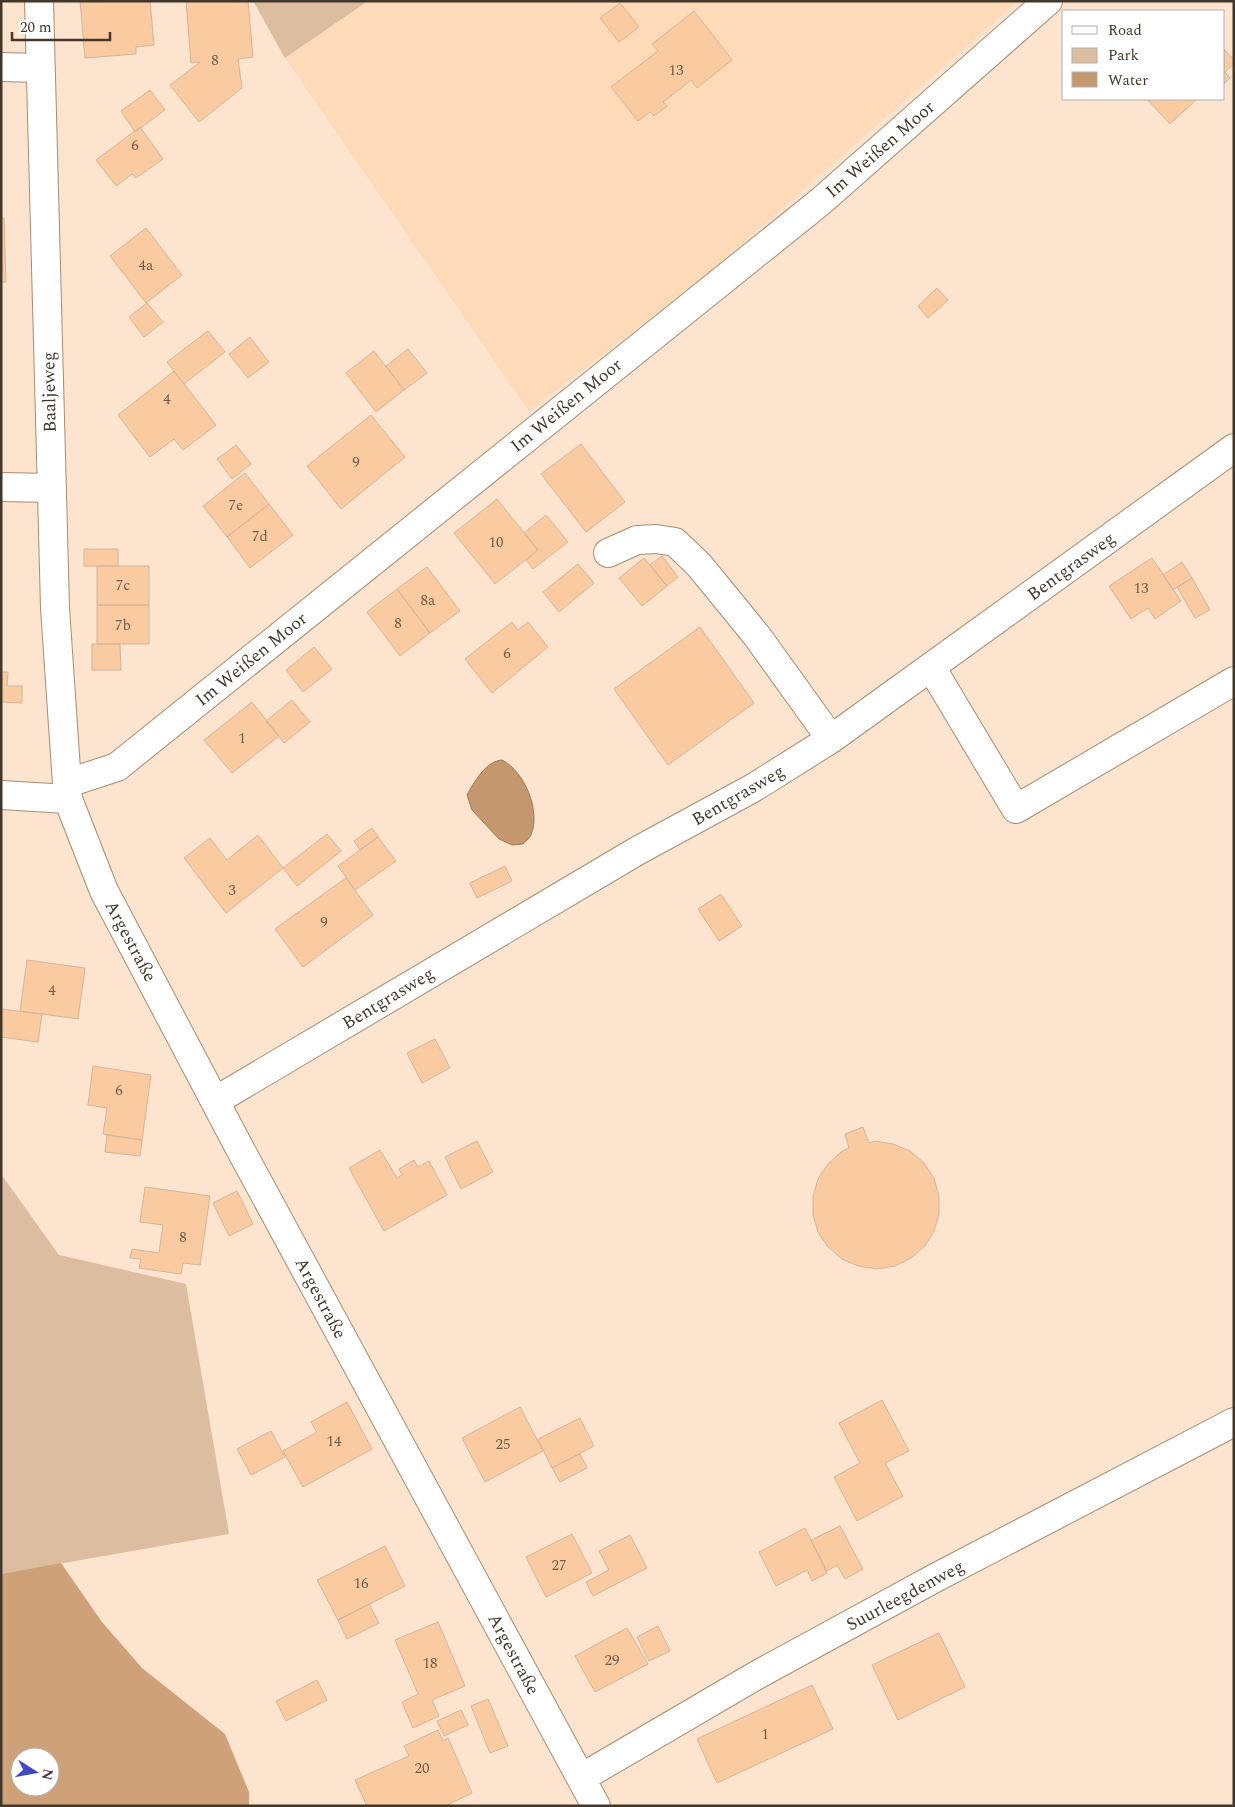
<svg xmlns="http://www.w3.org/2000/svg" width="1235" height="1807" viewBox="0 0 1235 1807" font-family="Spectral,serif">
	<rect width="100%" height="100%" fill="#fce4ce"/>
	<path fill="#ffdab9" d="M368 1H1018L712 270 529 411 285 58Z"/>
	<path fill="#ddbda0" d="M253 1H368L285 58Z
		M1 1174 59 1255 186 1284 229 1534 1 1574Z"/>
	<path fill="#cea178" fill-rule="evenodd" d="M61 1563 102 1622 142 1668 225 1734 249 1792V1806H1V1574ZM20 1757H50V1787H20Z"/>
	<path fill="#c4976e" stroke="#9d7a5a" d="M502 760C525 772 541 811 531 835 529 839 525 842 523 844L512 845 499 839 472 810 467 795C474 782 486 761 502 760Z"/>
	<path fill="#facba0" stroke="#d3b59b" d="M80 1H150L154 45 136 47V54L85 58Z
		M186 1H248L253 57 238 59 242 88 199 122 170 85 200 62 191 63Z
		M620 3 639 27 619 42 600 18Z
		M694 11 732 60 697 88 691 80 663 102 667 106 654 116 650 112 638 121 611 87 658 51 652 44Z
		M1224 49 1234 60V64L1225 72 1230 78 1224 84Z
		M150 90 165 110 135 132 121 111Z
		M1147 99H1197L1170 124Z
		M140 127 163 159 136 178 132 174 116 186 96 160Z
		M1 218H4L6 282H1Z
		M146 228 182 275 146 303 110 256Z
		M937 288 948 300 928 318 918 306Z
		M147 303 163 322 144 337 129 317Z
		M208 331 225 352 184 384 167 362Z
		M250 337 269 362 248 378 229 354Z
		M408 349 427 373 404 390 386 366Z
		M374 351 404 390 376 412 346 373Z
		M174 371 216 425 183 450 174 439 150 457 118 415Z
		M371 415 405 457 341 509 307 466Z
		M581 444 625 502 586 532 541 474Z
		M236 445 251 464 232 479 217 459Z
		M245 473 269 504 227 537 203 506Z
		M497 499 538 550 495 584 454 533Z
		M269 504 293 535 250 568 227 537Z
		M546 515 568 542 533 569 526 560 538 550 524 533Z
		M84 549H118V566H84Z
		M662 556 678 577 667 586 650 565Z
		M644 558 667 586 642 606 619 578Z
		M1152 558 1181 601 1155 619 1148 608 1131 619 1109 586Z
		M1182 562 1192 578 1173 590 1163 575Z
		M578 564 594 583 559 612 543 592Z
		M97 566H149V605H97Z
		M427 567 460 611 430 633 397 589Z
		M1192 578 1210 610 1195 618 1177 587Z
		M397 589 430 633 400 656 367 612Z
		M97 605H149V644H97Z
		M512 622 518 630 528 622 548 647 492 693 465 659Z
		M700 627 754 703 668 765 614 689Z
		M92 644H120L121 670H92Z
		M314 647 332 669 303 692 286 670Z
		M1 672H8L7 686H22V703L1 702Z
		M292 700 310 722 284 743 266 721Z
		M252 702 279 736 232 773 204 740Z
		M372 828 378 837 360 850 354 841Z
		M327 834 341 851 297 886 283 868Z
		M258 835 283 868 226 913 184 858 210 838 227 860Z
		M378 837 396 861 355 890 338 866Z
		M505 866 512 881 477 898 470 883Z
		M346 878 373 915 303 967 275 929Z
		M721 894 742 926 719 941 698 909Z
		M27 960 85 968 78 1019 20 1011Z
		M1 1009 42 1014 38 1042 1 1037Z
		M435 1039 450 1068 422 1083 407 1053Z
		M93 1066 151 1075 142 1140 103 1134 107 1108 88 1105Z
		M863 1127 869 1143 875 1141 893 1144 910 1151 924 1163 934 1178 939 1196V1214L934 1231 925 1246 911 1258 895 1266 876 1269 858 1266 842 1259 828 1247 818 1232 813 1215V1197L818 1179 828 1164 841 1152 849 1148 845 1134Z
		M107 1135 142 1140 140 1156 105 1152Z
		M477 1141 493 1172 461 1189 445 1157Z
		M380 1150 397 1178 402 1175 399 1169 414 1160 418 1167 429 1161 447 1195 384 1231 349 1168Z
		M145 1187 210 1196 200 1265 183 1263 181 1274 139 1268 141 1259 130 1258 132 1249 159 1253 163 1225 140 1222Z
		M237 1191 253 1224 229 1236 213 1203Z
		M882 1400 909 1451 885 1463 903 1496 857 1521 834 1477 860 1463 839 1423Z
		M347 1402 372 1449 303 1487 283 1451 317 1432 311 1422Z
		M520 1407 543 1451 485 1482 462 1438Z
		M580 1418 594 1446 552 1468 538 1439Z
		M271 1431 285 1457 251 1475 237 1449Z
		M580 1454 587 1468 560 1482 552 1468Z
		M840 1526 863 1569 845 1579 837 1565 827 1571 811 1540Z
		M805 1528 827 1573 812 1581 807 1570 776 1586 759 1552Z
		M572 1534 592 1573 546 1597 526 1557Z
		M630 1535 647 1568 593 1596 586 1582 609 1570 599 1551Z
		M385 1546 405 1586 338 1620 317 1580Z
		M369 1604 379 1623 347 1639 338 1620Z
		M438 1622 465 1686 432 1700 439 1716 413 1728 402 1702 418 1694 395 1640Z
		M658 1626 670 1651 649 1661 637 1637Z
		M627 1628 648 1664 595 1692 575 1656Z
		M939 1633 965 1687 898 1720 872 1665Z
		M317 1680 327 1700 286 1721 276 1701Z
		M812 1685 833 1729 717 1783 697 1739Z
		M488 1699 508 1746 490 1753 471 1706Z
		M461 1710 468 1725 444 1736 437 1721Z
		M438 1730 443 1741 448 1738 472 1793 445 1806H367L355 1780 409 1756 404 1746Z"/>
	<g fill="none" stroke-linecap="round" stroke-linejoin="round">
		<defs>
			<path id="minor" d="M39 1 55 608 68 799 104 891 239 1147 596 1806
				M1 67 41 68
				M1 487 52 488
				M608 553 637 540 656 539 675 542 699 565 757 636 831 739
				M931 667 1016 809 1234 681
				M68 783 117 767 820 202 1048 1
				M1 795 68 799
				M215 1101 637 851 753 788 831 739 1234 448
				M581 1778 757 1675 935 1578 1234 1422"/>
		</defs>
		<use href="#minor" stroke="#a88c73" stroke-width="30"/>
		<use href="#minor" stroke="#fff" stroke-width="28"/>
	</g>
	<g text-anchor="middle" stroke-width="4" stroke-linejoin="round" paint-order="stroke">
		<g font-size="15" fill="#715c49">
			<text x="215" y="65">8</text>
			<text x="676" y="75">13</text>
			<text x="135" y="150">6</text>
			<text x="146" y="270">4a</text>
			<text x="167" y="404">4</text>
			<text x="356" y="467">9</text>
			<text x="236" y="510">7e</text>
			<text x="260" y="541">7d</text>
			<text x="496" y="547">10</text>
			<text x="123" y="590">7c</text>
			<text x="1141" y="593">13</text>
			<text x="428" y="605">8a</text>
			<text x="398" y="628">8</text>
			<text x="123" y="630">7b</text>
			<text x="507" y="658">6</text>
			<text x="242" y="743">1</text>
			<text x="232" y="895">3</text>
			<text x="324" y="927">9</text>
			<text x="52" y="995">4</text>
			<text x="119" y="1095">6</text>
			<text x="183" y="1242">8</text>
			<text x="334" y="1446">14</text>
			<text x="503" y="1449">25</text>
			<text x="559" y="1570">27</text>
			<text x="361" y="1588">16</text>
			<text x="612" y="1665">29</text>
			<text x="430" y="1668">18</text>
			<text x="765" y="1739">1</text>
			<text x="422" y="1773">20</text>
		</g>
		<g font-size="18" fill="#43372c" stroke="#fff">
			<text transform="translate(880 149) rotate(-41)" y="6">Im Weißen Moor</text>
			<text transform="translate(49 392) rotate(-91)" y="6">Baaljeweg</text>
			<text transform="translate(566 405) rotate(-39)" y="6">Im Weißen Moor</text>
			<text transform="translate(1071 566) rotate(-36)" y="6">Bentgrasweg</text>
			<text transform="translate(251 659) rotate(-39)" y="6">Im Weißen Moor</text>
			<text transform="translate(738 795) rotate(-30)" y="6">Bentgrasweg</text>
			<text transform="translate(131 941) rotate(62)" y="6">Argestraße</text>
			<text transform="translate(388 998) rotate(-31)" y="6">Bentgrasweg</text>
			<text transform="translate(321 1298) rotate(62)" y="6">Argestraße</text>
			<text transform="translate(905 1595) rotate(-28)" y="6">Suurleegdenweg</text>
			<text transform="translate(514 1654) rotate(62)" y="6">Argestraße</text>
		</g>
	</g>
	<rect width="1235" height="1807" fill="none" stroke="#43372c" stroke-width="5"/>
	<rect x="1062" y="10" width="162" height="90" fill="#ffffff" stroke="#b4afab"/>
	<rect x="1072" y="26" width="25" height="8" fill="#ffffff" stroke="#b4afab"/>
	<text x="1108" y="35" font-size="15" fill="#43372c">Road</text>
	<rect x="1072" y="48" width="25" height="15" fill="#ddbda0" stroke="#b4afab"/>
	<text x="1108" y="60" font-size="15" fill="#43372c">Park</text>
	<rect x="1072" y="72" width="25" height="15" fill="#c4976e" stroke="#b4afab"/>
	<text x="1108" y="85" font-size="15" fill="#43372c">Water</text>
	<g transform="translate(35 1772) rotate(101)"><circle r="24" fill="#ffffff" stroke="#b4afab"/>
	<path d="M0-4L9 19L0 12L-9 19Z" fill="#4049bd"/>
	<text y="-8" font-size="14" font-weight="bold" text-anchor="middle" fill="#43372c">N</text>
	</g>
	<path d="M12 32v8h98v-8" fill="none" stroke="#43372c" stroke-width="2.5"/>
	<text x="20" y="32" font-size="15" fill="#43372c" stroke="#ffffff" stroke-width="4" paint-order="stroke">20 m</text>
</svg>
